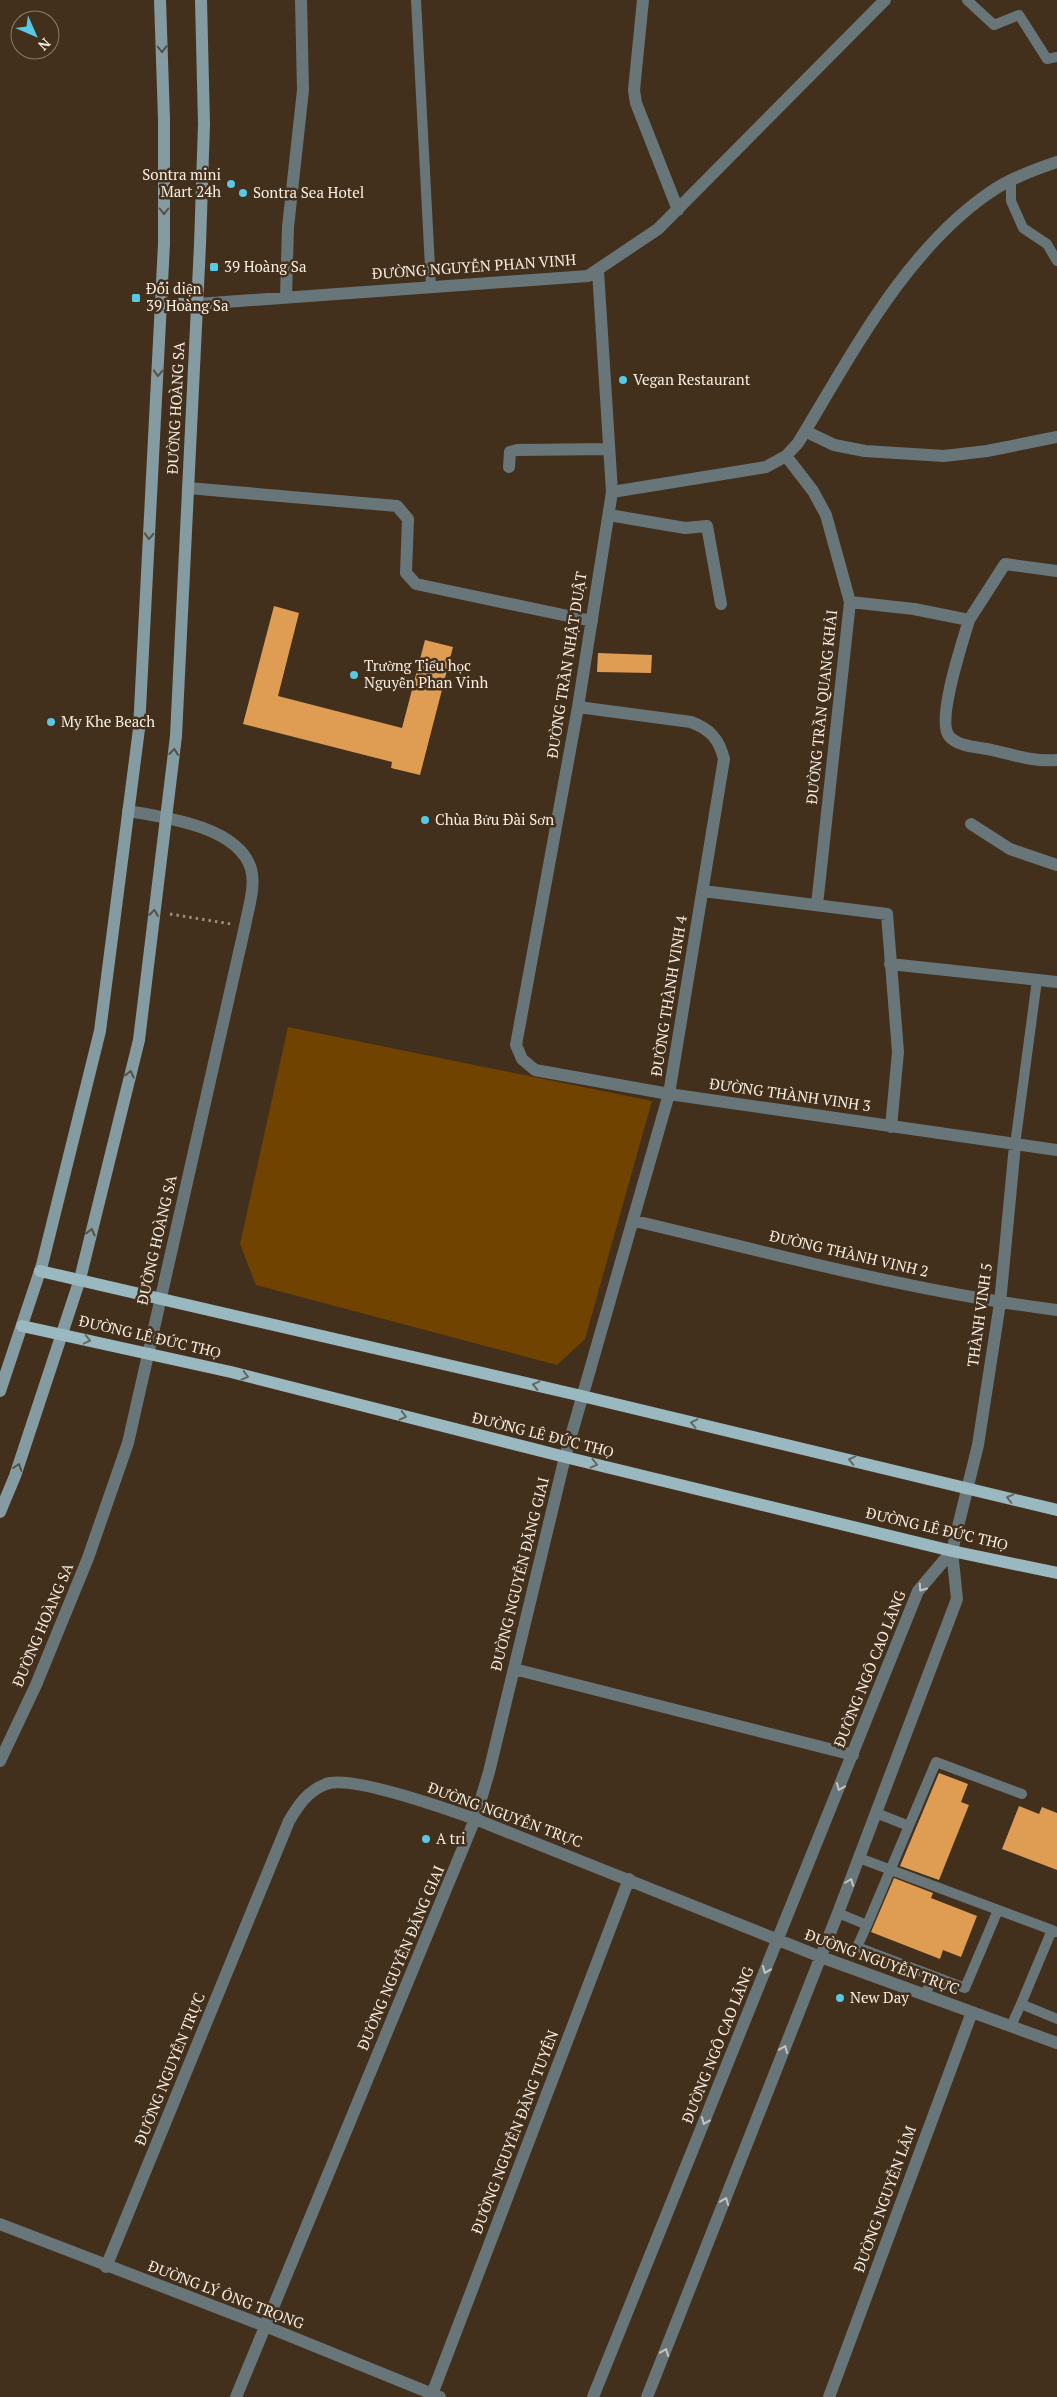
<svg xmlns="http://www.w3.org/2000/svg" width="1057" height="2397" viewBox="0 0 1057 2397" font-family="'PT Serif',serif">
	<rect width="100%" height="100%" fill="#42301d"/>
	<path fill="#704300" d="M288 1027 652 1101 585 1339 557 1365 256 1285 240 1244Z"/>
	<path fill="#df9c53" d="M274 606 299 613 278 696 402 728 425 640 453 647 420 775 391 768 392 762 243 724Z
		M598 653 652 655 651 673 597 672Z
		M939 1773 968 1784 961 1802 969 1805 939 1880 900 1866Z
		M1019 1806 1039 1814 1042 1807 1057 1813V1870L1002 1849Z
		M894 1878 933 1893 931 1898 977 1916 961 1957 943 1950 940 1959 871 1932Z"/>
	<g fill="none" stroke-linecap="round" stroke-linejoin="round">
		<path stroke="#9a8b7c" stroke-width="3" stroke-dasharray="2.5 4" stroke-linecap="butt" d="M170 914 231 924"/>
		<path stroke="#68767a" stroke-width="10" d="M416 0 431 286
			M967 0 994 25 1019 15 1047 59 1057 57
			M1011 181V201L1023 228 1047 244 1057 261
			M1015 1145 1037 980
			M876 1813 909 1826
			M859 1858 1052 1930
			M838 1913 867 1925 857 1947 965 1988 998 1910
			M867 1925 936 1762 1022 1794
			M925 1995 933 1976
			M1021 2004 1052 1930 1056 1932
			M1011 2026 1021 2004 1057 2019"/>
		<path stroke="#68767a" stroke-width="12" d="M643 0 634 90 636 103 678 210
			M598 271 612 492 578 707 516 1045 522 1059 535 1070 669 1094 1057 1150
			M286 297 288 227 303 90 301 0
			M197 304 588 276 658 229 885 0
			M805 431 834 445 865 451 944 456 987 451 1057 437
			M786 456 813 491 826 515 850 602
			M509 467 510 452 517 450 609 449
			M188 488 397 506 408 519 406 573 416 584 592 621
			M612 492 766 467 786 456 798 443C851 356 907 246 995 189 1014 177 1036 169 1057 162
			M609 515 685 528 707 526 721 604
			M969 620C963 641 936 720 949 736 958 747 979 747 992 750 1013 755 1035 762 1057 760
			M971 824 1010 849 1057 865
			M703 891 887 914 898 1052 891 1127
			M817 905 850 602 914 609 969 620 1005 564 1057 571
			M890 964 1057 982
			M635 1221C775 1254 914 1292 1057 1310
			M514 1669 853 1755
			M0 1761 36 1685 88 1558 128 1443 245 926C248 909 256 886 251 869 239 827 165 817 128 811
			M0 2224 265 2326 440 2397
			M106 2267 289 1821C299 1804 308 1791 326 1784 351 1775 447 1809 475 1819L821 1957 1057 2043
			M236 2397 475 1819 489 1772 565 1457 669 1094 724 759C719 739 710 729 691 722L578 707
			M431 2397 629 1879
			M593 2397 918 1591 952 1551
			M647 2397 838 1913 957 1599 952 1551 978 1445 1000 1303 1015 1145
			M829 2397 972 2012"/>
		<path stroke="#849ba1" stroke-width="12" d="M161 304H197
			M0 1391 42 1265 100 1031 139 729 164 244V119L160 0
			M0 1512 15 1476 80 1279 139 1040 176 736 200 245 204 124 201 0"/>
		<path stroke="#9ab8bf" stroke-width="12" d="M40 1271 582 1396 1057 1510
			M22 1326 231 1372 565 1457 952 1551 1057 1573"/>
	</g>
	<defs><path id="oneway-chevron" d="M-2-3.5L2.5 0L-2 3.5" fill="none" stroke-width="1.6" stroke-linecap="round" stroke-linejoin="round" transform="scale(1.25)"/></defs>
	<g stroke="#565045">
		<use href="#oneway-chevron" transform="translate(162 49) rotate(88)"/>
		<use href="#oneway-chevron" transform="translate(164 211) rotate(90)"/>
		<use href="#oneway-chevron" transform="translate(158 373) rotate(93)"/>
		<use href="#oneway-chevron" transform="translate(149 536) rotate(93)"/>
		<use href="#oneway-chevron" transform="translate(174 752) rotate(-83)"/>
		<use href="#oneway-chevron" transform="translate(154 913) rotate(-83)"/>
		<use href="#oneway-chevron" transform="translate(130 1074) rotate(-76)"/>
		<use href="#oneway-chevron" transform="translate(91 1232) rotate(-76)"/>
		<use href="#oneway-chevron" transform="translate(18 1467) rotate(-72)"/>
	</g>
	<g stroke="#65665e">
		<use href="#oneway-chevron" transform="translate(87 1340) rotate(13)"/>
		<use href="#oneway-chevron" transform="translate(245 1376) rotate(14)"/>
		<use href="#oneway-chevron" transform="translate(536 1385) rotate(-167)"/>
		<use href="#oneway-chevron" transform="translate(403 1416) rotate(14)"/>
		<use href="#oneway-chevron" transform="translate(694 1423) rotate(-167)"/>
		<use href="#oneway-chevron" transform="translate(852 1460) rotate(-167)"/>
		<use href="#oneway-chevron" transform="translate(594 1464) rotate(14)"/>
		<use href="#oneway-chevron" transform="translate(1010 1498) rotate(-166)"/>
	</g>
	<g stroke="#c6c3bd">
		<use href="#oneway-chevron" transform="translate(922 1588) rotate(125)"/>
		<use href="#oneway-chevron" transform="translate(840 1787) rotate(112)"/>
		<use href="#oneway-chevron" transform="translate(850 1882) rotate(-69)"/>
		<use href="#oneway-chevron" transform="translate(766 1970) rotate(112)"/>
		<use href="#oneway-chevron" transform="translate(784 2049) rotate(-68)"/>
		<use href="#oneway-chevron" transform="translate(705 2121) rotate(112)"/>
		<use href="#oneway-chevron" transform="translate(725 2201) rotate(-68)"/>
		<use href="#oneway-chevron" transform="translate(665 2352) rotate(-68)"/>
	</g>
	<g fill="#57c9e2" stroke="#42301d" stroke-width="2">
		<circle cx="231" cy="184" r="5"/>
		<circle cx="243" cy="193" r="5"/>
		<rect x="209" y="262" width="10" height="10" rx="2.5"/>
		<rect x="131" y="293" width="10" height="10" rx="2.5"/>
		<circle cx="623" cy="380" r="5"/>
		<circle cx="354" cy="675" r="5"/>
		<circle cx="51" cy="722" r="5"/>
		<circle cx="425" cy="820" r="5"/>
		<circle cx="426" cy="1839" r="5"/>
		<circle cx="840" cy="1998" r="5"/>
	</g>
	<g text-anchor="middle" stroke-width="5" stroke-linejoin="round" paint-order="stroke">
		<g font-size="15" fill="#f9ede1" stroke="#42301d" text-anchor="start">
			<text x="221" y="180" text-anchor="end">Sontra mini<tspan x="221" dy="17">Mart 24h</tspan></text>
			<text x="253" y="198">Sontra Sea Hotel</text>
			<text x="224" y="272">39 Hoàng Sa</text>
			<text x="146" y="294">Đối diện<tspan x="146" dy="17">39 Hoàng Sa</tspan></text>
			<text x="633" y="385">Vegan Restaurant</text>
			<text x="364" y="671">Trường Tiểu học<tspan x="364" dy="17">Nguyễn Phan Vinh</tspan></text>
			<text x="61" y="727">My Khe Beach</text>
			<text x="435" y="825">Chùa Bửu Đài Sơn</text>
			<text x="436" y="1844">A tri</text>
			<text x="850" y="2003">New Day</text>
		</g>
		<g font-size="15" fill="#f9ede1" stroke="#42301d">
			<text transform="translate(474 267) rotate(-4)" y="5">ĐƯỜNG NGUYỄN PHAN VINH</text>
			<text transform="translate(176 408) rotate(-87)" y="5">ĐƯỜNG HOÀNG SA</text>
			<text transform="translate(567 665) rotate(-81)" y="5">ĐƯỜNG TRẦN NHẬT DUẬT</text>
			<text transform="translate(822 707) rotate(-84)" y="5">ĐƯỜNG TRẦN QUANG KHẢI</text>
			<text transform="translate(669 996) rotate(-81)" y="5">ĐƯỜNG THÀNH VINH 4</text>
			<text transform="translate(790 1095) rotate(8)" y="5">ĐƯỜNG THÀNH VINH 3</text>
			<text transform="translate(157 1240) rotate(-77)" y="5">ĐƯỜNG HOÀNG SA</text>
			<text transform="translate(849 1254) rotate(13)" y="5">ĐƯỜNG THÀNH VINH 2</text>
			<text transform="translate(980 1315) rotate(-82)" y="5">THÀNH VINH 5</text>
			<text transform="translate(150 1337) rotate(13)" y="5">ĐƯỜNG LÊ ĐỨC THỌ</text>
			<text transform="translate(543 1435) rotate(14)" y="5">ĐƯỜNG LÊ ĐỨC THỌ</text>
			<text transform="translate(937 1529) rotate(13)" y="5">ĐƯỜNG LÊ ĐỨC THỌ</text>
			<text transform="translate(520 1574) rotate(-76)" y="5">ĐƯỜNG NGUYỄN ĐĂNG GIAI</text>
			<text transform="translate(43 1625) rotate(-67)" y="5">ĐƯỜNG HOÀNG SA</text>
			<text transform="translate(870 1669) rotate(-68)" y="5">ĐƯỜNG NGÔ CAO LÃNG</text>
			<text transform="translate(505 1815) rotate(20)" y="5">ĐƯỜNG NGUYỄN TRỰC</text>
			<text transform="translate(401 1958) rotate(-67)" y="5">ĐƯỜNG NGUYỄN ĐĂNG GIAI</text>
			<text transform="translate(882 1962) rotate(20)" y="5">ĐƯỜNG NGUYỄN TRỰC</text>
			<text transform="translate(718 2045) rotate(-68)" y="5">ĐƯỜNG NGÔ CAO LÃNG</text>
			<text transform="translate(170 2069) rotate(-68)" y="5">ĐƯỜNG NGUYỄN TRỰC</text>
			<text transform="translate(515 2132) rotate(-69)" y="5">ĐƯỜNG NGUYỄN ĐĂNG TUYẾN</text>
			<text transform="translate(885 2199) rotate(-70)" y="5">ĐƯỜNG NGUYỄN LÂM</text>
			<text transform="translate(226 2295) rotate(21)" y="5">ĐƯỜNG LÝ ÔNG TRỌNG</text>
		</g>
	</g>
	<g transform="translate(35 35) rotate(135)"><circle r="24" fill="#42301d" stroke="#8b7c6b"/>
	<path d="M0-4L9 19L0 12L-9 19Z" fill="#57c9e2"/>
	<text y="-8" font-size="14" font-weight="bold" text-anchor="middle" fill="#f9ede1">N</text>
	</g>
</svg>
